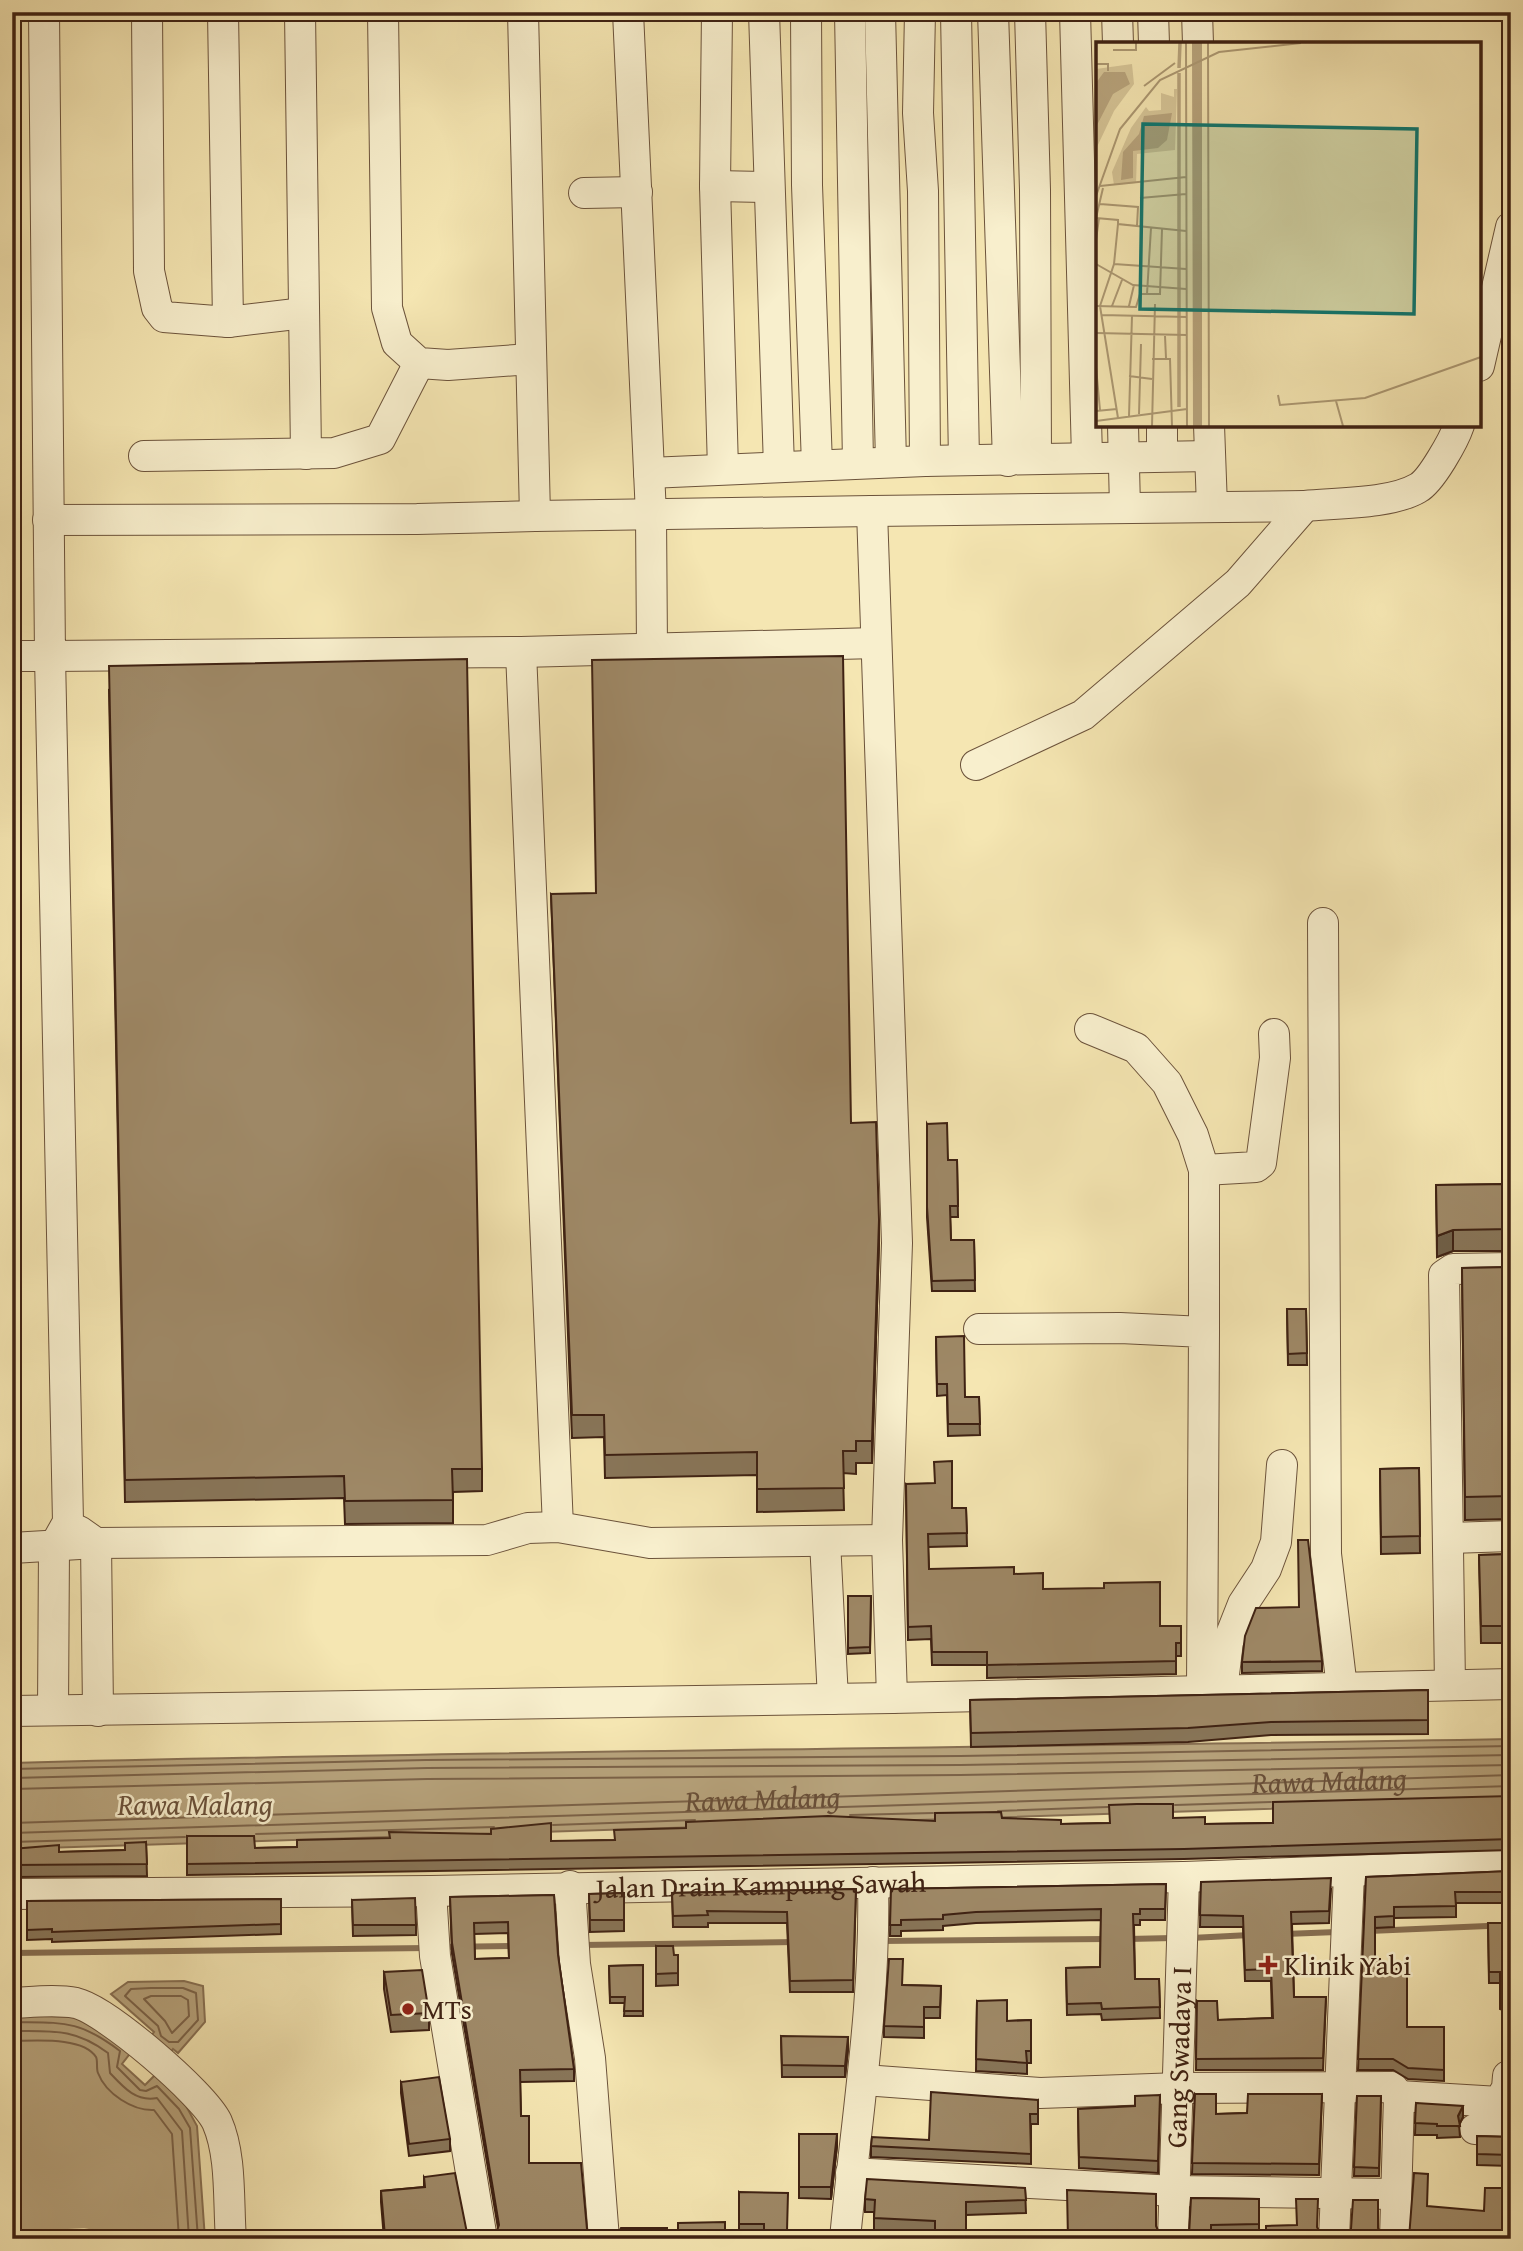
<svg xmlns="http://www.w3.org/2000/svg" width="1523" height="2251" viewBox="0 0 1523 2251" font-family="'Gentium Book Plus',serif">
	<rect width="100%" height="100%" fill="#f5e6b2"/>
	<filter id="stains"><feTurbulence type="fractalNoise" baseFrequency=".00286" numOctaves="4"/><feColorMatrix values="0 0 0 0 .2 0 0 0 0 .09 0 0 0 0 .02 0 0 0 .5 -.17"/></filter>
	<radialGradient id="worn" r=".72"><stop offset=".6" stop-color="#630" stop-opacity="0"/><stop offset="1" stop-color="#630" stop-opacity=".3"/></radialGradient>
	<path fill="#b7a37c" stroke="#876f52" stroke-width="2" d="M1511 1739V1801L12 1849V1763C512 1750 1011 1748 1511 1739Z
		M184 1981 203 1986 205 2022 178 2053 173 2049 170 2053 151 2036 154 2032 111 1994 128 1982Z
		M12 2015 76 2017 132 2051 122 2064 145 2085 156 2074 185 2104 197 2126 205 2239H12Z"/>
	<path fill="#f5e6b2" d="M84 2228 99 2231 110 2239H46L68 2229Z"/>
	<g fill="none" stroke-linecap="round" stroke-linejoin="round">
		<g stroke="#7b6248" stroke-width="2">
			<path d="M12 1769 426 1760 960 1756 1511 1746"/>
			<path d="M12 1778 427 1768 960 1765 1511 1755"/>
			<path d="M12 1789 427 1779 960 1775 1511 1765"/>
			<path d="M1175 1805 1271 1802"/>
			<path d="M998 1811 1108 1807"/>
			<path d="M850 1815 933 1813"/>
			<path id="s1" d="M12 1823 1511 1775"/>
			<path d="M553 1825 695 1820"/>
			<path d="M12 1833 1511 1786"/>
			<path d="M256 1834 494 1827"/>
			<path d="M12 1842 185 1837"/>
			<path d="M151 1988H183L196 1993 198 2020 178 2042H169L161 2036 158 2026 125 1996 131 1989Z"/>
			<path d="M181 1996 188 2000 189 2016 172 2033 165 2021 144 1999 151 1996Z"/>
			<path d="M12 2022C62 2023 78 2019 120 2051L117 2067 140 2090 146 2091 157 2086 179 2109 190 2128 198 2239"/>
			<path d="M12 2031C52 2031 75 2028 108 2053L110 2073C124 2088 136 2102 157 2098L182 2131 189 2239"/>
			<path d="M12 2041C33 2041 83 2036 96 2057 98 2061 96 2068 98 2073 106 2094 133 2111 154 2110L172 2134 179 2239"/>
		</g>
		<path stroke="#876f52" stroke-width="6" d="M1369 1931 1511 1925
			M1285 1934 1337 1932
			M1191 1938 1250 1935
			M1128 1939 1173 1938
			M879 1941 1107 1939
			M582 1945 795 1942
			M442 1947 515 1946
			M12 1953 428 1948"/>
		<defs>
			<g id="minor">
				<path d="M44 12 50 656 521 652 558 1527"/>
				<path d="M147 12 149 271 157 308 164 317 228 322"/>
				<path d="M223 12 228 322 304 313"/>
				<path d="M300 12 306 454"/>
				<path d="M383 12 387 308 397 343 419 363 448 365 531 359"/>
				<path d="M628 12 651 515 652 649"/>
				<path d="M717 12 715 186 723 469"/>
				<path d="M764 12 779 467"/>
				<path d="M806 12 807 185 817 465"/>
				<path d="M850 12 858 463"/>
				<path d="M880 12 891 462"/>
				<path d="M920 12 918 113 923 191 925 461"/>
				<path d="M956 12 964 460"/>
				<path d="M993 12 1008 461"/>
				<path d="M1030 12 1035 190 1036 458"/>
				<path d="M1075 12 1087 457"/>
				<path d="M1117 12 1118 44"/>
				<path d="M1153 12 1154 44"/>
				<path d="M1197 12 1198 44"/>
				<path d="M715 186 768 187"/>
				<path d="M584 193 637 192"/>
				<path d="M1479 366 1511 227"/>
				<path d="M1123 425 1125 508"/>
				<path d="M1162 425V456"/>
				<path d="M1209 425 1212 507"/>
				<path d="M144 456 334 453 380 439 419 363"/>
				<path d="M649 473 925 461 1210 456"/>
				<path d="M1305 506C1336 503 1391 504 1418 488 1431 481 1454 440 1459 425"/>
				<path d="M872 511 1305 506 1238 583 1083 715 976 765"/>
				<path d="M535 516 872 511 897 1243 887 1540 892 1698"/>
				<path d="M48 520 417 519 535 516 523 12"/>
				<path d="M521 652 876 643"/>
				<path d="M12 656H50L68 1522 54 1547 53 1710"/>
				<path d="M1323 923 1326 1554 1342 1688"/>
				<path d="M1090 1029 1136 1048 1167 1083 1193 1135 1204 1170V1332"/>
				<path d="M1204 1170 1256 1167 1261 1163 1275 1058 1274 1034"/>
				<path d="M979 1329 1120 1328 1204 1332 1202 1690"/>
				<path d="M79 1531 96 1543 98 1711"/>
				<path d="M1450 1538 1511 1536"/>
				<path d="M825 1541 833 1699"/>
				<path d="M12 1548 96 1543 487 1540 528 1528 558 1527 650 1543 887 1540"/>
				<path d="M1450 1685 1444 1275 1453 1269 1511 1268"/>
				<path d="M1222 1690 1228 1642 1243 1604 1266 1569 1276 1542 1282 1465"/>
				<path d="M12 1711 892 1698 1511 1684"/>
				<path d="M570 1886 575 1964 590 2058 604 2239"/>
				<path d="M431 1891 435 1956 482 2239"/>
				<path id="s2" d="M12 1894 431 1891 1184 1877 1511 1865"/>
				<path d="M12 2003C33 2002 56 1999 76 2003 106 2010 204 2094 217 2122 232 2156 228 2203 231 2239"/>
				<path d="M864 2080 1040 2093 1180 2088 1392 2087 1399 2096 1395 2239"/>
				<path d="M1399 2096 1499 2102 1507 2088 1508 2076"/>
				<path d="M1475 2129 1511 2131"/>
				<path d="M851 2173 1175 2191 1396 2194"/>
				<path d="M845 2239C856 2120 876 2002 873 1882"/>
				<path id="s3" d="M1173 2239 1184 1877"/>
				<path d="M1334 2239 1349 1873"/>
			</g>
		</defs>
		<use href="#minor" stroke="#6c533b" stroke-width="32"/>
		<use href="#minor" stroke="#f8efcd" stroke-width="30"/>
	</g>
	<path fill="#887558" stroke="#3f2213" stroke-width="2" fill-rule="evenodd" d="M12 12H16L17 88H12Z
		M109 689 482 1469V1491L453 1492V1523L345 1524 344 1498 125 1502Z
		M551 894 851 1123 879 1243 872 1463H856V1474L843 1473 844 1510 757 1512V1475L605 1478 604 1437 572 1438Z
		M12 1049 19 1465V1488H12Z
		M927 1124 948 1160H957L958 1217H950L951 1240H974L975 1291H932L927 1217Z
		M1511 1184V1251H1453L1437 1257 1436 1185Z
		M1511 1267V1519L1465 1520 1462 1268Z
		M1287 1309H1306L1307 1365H1288Z
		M936 1337 965 1397H979L980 1435 948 1436 947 1395 937 1396Z
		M1419 1468 1420 1553 1381 1554 1380 1469Z
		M906 1484 952 1508H966L967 1546 928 1547 929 1569 1014 1574 1043 1589 1160 1626H1181V1656H1176V1674L987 1678V1665H932L931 1639 908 1640Z
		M1511 1554V1643H1481L1479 1555Z
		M848 1596H871L870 1653 848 1654Z
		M1322 1661V1671L1242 1673V1662Z
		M1428 1690V1734L1271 1735 1188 1742 971 1747 970 1700Z
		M1511 1796V1850L1184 1859 187 1875V1836L255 1848 615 1840 935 1821 1002 1818 1061 1824 1109 1823 1173 1818 1205 1824 1273 1823Z
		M146 1842 147 1876 12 1877V1849L59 1852 125 1850Z
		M1511 1871V1903H1456V1917L1394 1918V1927L1375 1928V1959L1407 2027H1444V2081L1408 2079 1393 2070H1358L1366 1877Z
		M1201 1882 1331 1889 1329 1923 1292 1924 1294 1997H1326L1323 2070H1196L1197 2001 1218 2020 1272 2018 1271 1981H1245L1243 1927H1200Z
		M1166 1884 1165 1920H1140V1925H1134L1135 1979H1159L1160 2018 1102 2020 1101 2014 1067 2015 1066 1968 1100 1967 1101 1920 976 1923 943 1926V1930L901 1931V1936H890L891 1889Z
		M856 1889 853 1992H790L787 1923H708V1927H673L672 1893Z
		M624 1893V1931L590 1932 589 1894Z
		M554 1895 558 1955 574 2069V2081L520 2082 521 2116 529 2163 587 2229 498 2228 452 1954 450 1897ZM508 1933 509 1958 475 1959 474 1934Z
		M281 1899V1934L52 1942V1939L27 1940V1901Z
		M352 1900 416 1925V1935L353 1936Z
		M1488 1923H1511V2059L1502 2060 1503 2010 1500 2009V1983H1489Z
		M656 1946 674 1955 678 1973V1985L656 1986Z
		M643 1965V2016H624L625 2003H610L609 1966Z
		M384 1972 429 2013V2030L391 2032 384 1989Z
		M902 1985 941 1986 940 2018H924V2038L884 2037V2026Z
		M977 2001 1007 2021 1031 2020V2063H1027V2074L976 2071Z
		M781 2036 848 2049 845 2077H782Z
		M401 2082 450 2139V2151L409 2156 401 2093Z
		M1195 2094 1216 2114 1247 2113 1322 2094 1319 2175 1192 2174Z
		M1160 2095 1158 2173 1079 2168 1078 2109 1135 2106Z
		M1357 2096H1381L1379 2176H1354Z
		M1038 2100V2124H1031V2164L871 2157V2146L929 2140Z
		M1416 2103 1463 2117 1459 2124 1460 2137 1437 2138V2135H1415Z
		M799 2134 837 2146 831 2199 799 2198Z
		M1477 2136 1511 2137V2166L1477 2165Z
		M424 2177 468 2238 469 2239H384L381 2202V2191L424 2187Z
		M1025 2188 1026 2213 966 2215V2239H935V2233L874 2231V2212H865V2199Z
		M739 2192 787 2231 764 2235H739Z
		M1191 2198 1259 2199V2235L1211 2236V2239H1189Z"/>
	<path fill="#6f5f47" stroke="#3f2213" stroke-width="2" d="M879 1220V1243L872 1463V1441Z
		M1453 1230V1251L1437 1257V1236Z
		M848 2037V2049L845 2077V2066Z
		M1463 2106V2117L1458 2127V2116Z
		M837 2134V2146L831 2199V2187Z"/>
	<path fill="#9e8866" stroke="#3f2213" stroke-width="2" fill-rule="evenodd" d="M12 12H16L17 65H12Z
		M843 656 851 1123 876 1122 879 1220 872 1441H856V1451H843L844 1488 757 1489V1452L605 1455 604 1415H572L551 894 596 893 592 660Z
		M467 659 482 1469H452L453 1500 345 1501 344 1476 125 1480 109 666Z
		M12 1049 19 1465H12Z
		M947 1123 948 1160H957L958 1206H950L951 1240H974L975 1280 932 1281 927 1207V1124Z
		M1511 1184V1229L1453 1230 1437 1236 1436 1185Z
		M1511 1267V1496L1465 1497 1462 1268Z
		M1287 1309H1306L1307 1353 1288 1354Z
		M964 1336 965 1397H979L980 1424H948L947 1384H937L936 1337Z
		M952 1461V1508H966L967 1533 928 1534 929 1569 1014 1567V1574L1043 1573V1589L1104 1588V1583L1160 1582V1626H1181V1643H1176V1661L987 1665V1652H932L931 1626 908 1627 906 1484 935 1483 934 1462Z
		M1419 1468 1420 1536 1381 1537 1380 1469Z
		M1298 1540H1308L1322 1661 1242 1662 1245 1636 1256 1608 1299 1607Z
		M1511 1554V1626H1481L1479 1555Z
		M848 1596H871L870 1647 848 1648Z
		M1428 1690V1720L1271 1722 1188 1728 971 1733 970 1700Z
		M1511 1796V1839L1184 1849 187 1864V1836H254L255 1848 297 1847V1840L390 1838 389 1832 491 1834V1829L551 1823V1841L615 1840 614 1830 686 1828V1822L828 1816 935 1821V1813L1001 1812 1002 1818 1061 1820V1824L1110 1823 1109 1805 1137 1804H1173V1818L1205 1817V1824L1273 1823V1802Z
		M146 1842 147 1864 12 1865V1849L59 1845V1852L125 1850V1843Z
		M1511 1871V1892H1455L1456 1906 1394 1907V1916L1375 1917V1959H1380V1969H1407V2027H1444V2070L1408 2068 1393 2059H1358L1366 1877Z
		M1331 1878 1329 1911 1291 1912 1294 1997H1326L1323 2058 1196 2059 1197 2001H1217L1218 2020 1273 2018 1271 1969 1245 1970 1243 1916 1200 1915 1201 1882Z
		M1166 1884 1165 1909H1140V1914H1133L1135 1979H1159L1160 2007 1102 2009 1101 2003 1067 2004 1066 1968 1100 1967 1101 1909 976 1912 943 1915V1919L901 1920V1925H890L891 1889Z
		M856 1889 853 1980 790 1981 787 1912 707 1911 708 1915 673 1916 672 1893Z
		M624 1893V1920H590L589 1894Z
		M554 1895 558 1955 574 2069 520 2070 521 2116H529V2163H581L587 2229 591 2239H494L499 2225 452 1943 450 1897ZM508 1922 509 1958 475 1959 474 1923Z
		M415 1898 416 1925H353L352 1900Z
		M281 1899V1924L52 1932V1929L27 1930V1901Z
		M1488 1923H1511V2048L1502 2049 1503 1999 1500 1998V1972H1489Z
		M656 1946H673L674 1955H678V1973L656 1974Z
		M889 1959H903L902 1985 941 1986 940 2007H924V2027L884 2026Z
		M643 1965V2011H624L625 1997H610L609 1966Z
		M422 1970 429 2013 391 2015 384 1972Z
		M1007 2000V2021L1031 2020V2051H1026L1027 2063 976 2059 977 2001Z
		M781 2036 848 2037 845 2066 782 2065Z
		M439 2077 450 2139 409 2144 401 2082Z
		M931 2092 1038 2100V2114H1030L1031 2154 871 2146 872 2137 929 2140Z
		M1195 2094H1216V2114L1247 2113 1248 2094H1322L1319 2164 1192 2163Z
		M1160 2095 1158 2161 1079 2157 1078 2109 1135 2106V2096Z
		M1357 2096H1381L1379 2168 1354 2167Z
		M1416 2103 1463 2106 1458 2116 1460 2126H1437V2124L1415 2123Z
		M799 2134H837L831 2187H799Z
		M1477 2136 1511 2137V2155L1477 2154Z
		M455 2173 468 2238 469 2239H430L429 2231 385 2236 381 2191 425 2187 424 2177Z
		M1414 2173 1428 2174 1427 2206 1484 2211 1485 2188H1511V2239H1408L1409 2238Z
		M867 2179 1025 2188 1026 2200 966 2202V2231L935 2232V2221L874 2218 875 2200 865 2199Z
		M1067 2190 1156 2194V2226L1162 2239H1068Z
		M739 2192 788 2193 787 2231H813V2239H764V2224H739Z
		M1191 2198 1259 2199V2224L1211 2225V2235H1189Z
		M1296 2199H1318L1317 2227 1323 2239H1266V2226L1297 2225Z
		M1353 2200H1378V2228L1383 2239H1346L1351 2229Z
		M725 2222V2239H678V2223Z
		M621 2228H667V2239H615Z"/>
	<g fill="#8f2418" stroke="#f8efcd" stroke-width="2.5">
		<path d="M1264.5 1954.5h7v7h7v7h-7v7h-7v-7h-7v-7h7z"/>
		<circle cx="408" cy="2009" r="7"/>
	</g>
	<g text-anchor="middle" stroke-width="5" stroke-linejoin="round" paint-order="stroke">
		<g font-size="28" fill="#3f2213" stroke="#f8efcd">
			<text dy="10" stroke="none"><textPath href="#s2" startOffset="749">Jalan Drain Kampung Sawah</textPath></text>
			<text dy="10" stroke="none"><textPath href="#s3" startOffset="182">Gang Swadaya I</textPath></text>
		</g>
		<g font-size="28" fill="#3f2213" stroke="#f8efcd" text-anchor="start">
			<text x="1284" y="1975">Klinik Yabi</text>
			<text x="422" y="2019">MTs</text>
		</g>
		<g font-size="30" font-style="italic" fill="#694f38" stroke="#f8efcd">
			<text dy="10" stroke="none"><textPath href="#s1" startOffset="1318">Rawa Malang</textPath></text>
			<text dy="10" stroke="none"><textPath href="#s1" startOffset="751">Rawa Malang</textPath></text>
			<text x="195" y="1815">Rawa Malang</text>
		</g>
	</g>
	<g transform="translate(1096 42)">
		<rect width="385" height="385" fill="#f5e6b2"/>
		<path d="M36 22 38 42 18 69 0 107V27ZM78 47H81L79 108 41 112 40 141 18 143 16 130 35 86 50 65 53 69 65 68V51L78 55Z" fill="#d6c597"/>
		<path d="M96 1H106V384H97ZM8 30H29L34 42 17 52 0 85V41ZM76 71 71 98 62 106 37 109V136L25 138 27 110 43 92 48 74Z" fill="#b7a37c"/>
		<path fill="none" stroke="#b7a37c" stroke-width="3.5" d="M83 26 84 1M83 31V365"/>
		<path fill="none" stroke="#ac9872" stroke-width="2" d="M90 1 91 384M112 1 113 384M17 8H40V1M0 16V22H12V29M48 44 79 21M4 144 90 135M0 154 24 87 64 38 123 10 205 1M44 156 90 152M4 162 42 165 41 184M0 176 22 178V182L90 189M0 176 7 146M22 182 18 222 4 264 22 376M0 198 3 176M0 222 37 243 90 247M18 222 90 227M51 252 55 186M0 264 40 265 44 252H64L66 187M16 264 26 238M33 264 38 243M6 273 91 275M0 291 91 293M69 294 70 316M56 317H74L76 384M0 325 4 368M33 334 56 337M182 353 184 363 269 356 385 315M240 359 247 384M0 369 21 367M43 372 45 302M33 374 36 274M0 379 91 367M56 384 59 262"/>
		<path fill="#0f766e" fill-opacity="0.15" stroke="#0f766e" stroke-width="3.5" d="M47 82 321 87 318 272 44 267Z"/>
		<rect width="385" height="385" fill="none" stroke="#3f2213" stroke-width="3.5"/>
	</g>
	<rect width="1523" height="2251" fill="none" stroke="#f5e6b2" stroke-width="42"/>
	<rect x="14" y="14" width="1495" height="2223" fill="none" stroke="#3f2213" stroke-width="3.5"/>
	<rect x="21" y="21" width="1481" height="2209" fill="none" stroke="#3f2213" stroke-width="2"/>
	<rect width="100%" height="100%" filter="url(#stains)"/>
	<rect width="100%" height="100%" fill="url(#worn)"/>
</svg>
